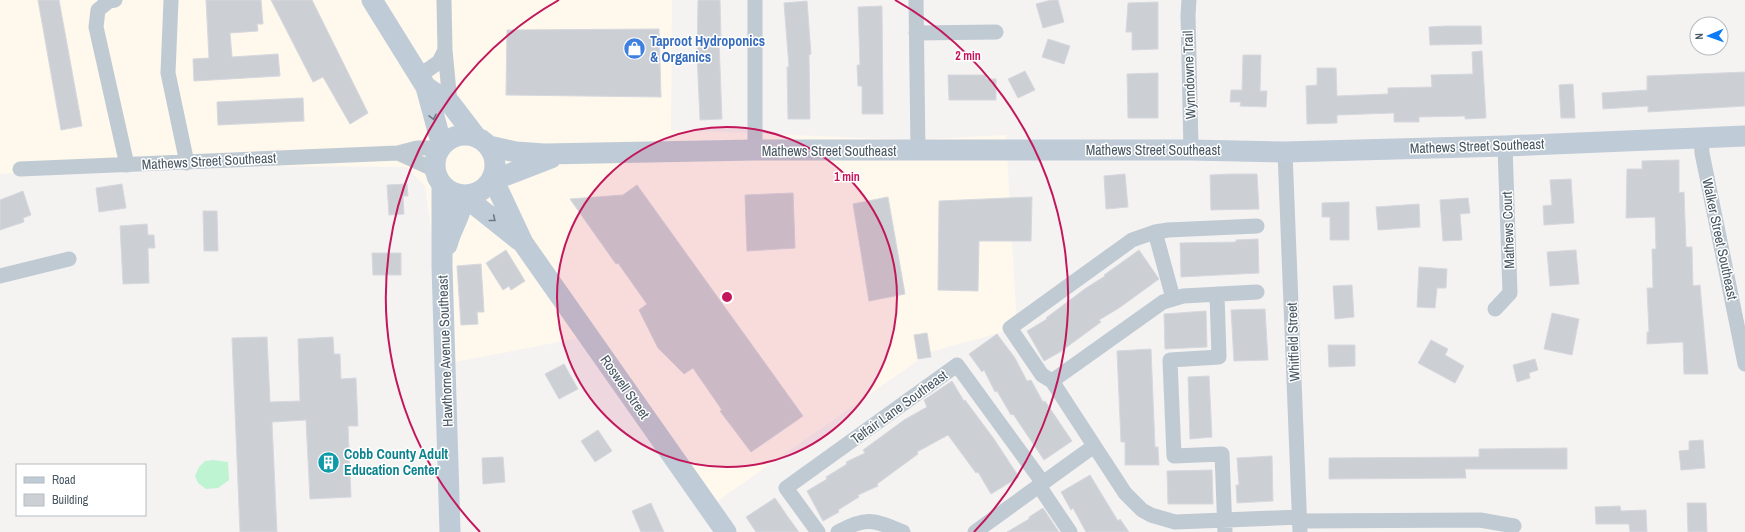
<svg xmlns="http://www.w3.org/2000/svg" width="1745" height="532" viewBox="0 0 1745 532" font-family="'Archivo Narrow',sans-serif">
	<rect width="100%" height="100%" fill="#f5f2f2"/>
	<path fill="#fef8ed" d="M0 0H672L671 130 913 140 1006 135 1017 328 930 352 709 507 585 337 450 363 425 186 406 167 127 165 113 169 0 174Z"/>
	<path fill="#bef4d1" d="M213 460 228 462 229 480 218 488 206 489 198 483 195 476 199 467 205 461Z"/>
	<path fill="#ccd0d5" stroke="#d6d8de" d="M38 0H59L82 126 61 130Z
		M206 0H261L263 24H257L258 31 230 33 232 57 278 54 280 76 194 81 193 59 209 58Z
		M271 0H312L368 113 350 124 323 77 313 82Z
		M698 0H720L721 41H719L722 119 700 120 697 55Z
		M1051 0H1058L1064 22 1043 28 1036 4Z
		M807 1 811 54 809 55 810 119H788L787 67H789L784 3Z
		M1158 2V49L1132 50V32H1126L1128 3Z
		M882 6 883 114H862V86H858L857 65H860L858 7Z
		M1446 26H1481L1482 44 1430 45 1429 27Z
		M659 29 661 97 506 95 507 30Z
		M1048 39 1070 46 1064 64 1042 57Z
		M1482 51 1486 118 1465 119V116L1419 117V122H1394V113L1337 115V123L1307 124 1306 86 1317 85V68H1336L1337 96 1388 94V88L1432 87 1431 75 1473 74 1472 52Z
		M1243 55H1261L1260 91H1267L1266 107 1240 106 1241 102H1230L1231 90H1242Z
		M1025 71 1035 90 1018 98 1008 79Z
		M1745 72V106L1648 112V106L1603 109 1602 93 1647 90V76Z
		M1158 73V118H1128L1127 74Z
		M948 75H986V79H996V100H949Z
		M1573 84 1575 118H1561L1559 85Z
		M303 98 304 121 218 125 217 102Z
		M1679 160V193L1684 192 1686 247H1692L1693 286 1700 285 1708 374H1684L1683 342 1647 344V332H1649L1647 288H1653L1652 249H1656L1655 217 1626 218 1627 169H1642V161Z
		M1125 174 1128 207 1106 209 1104 176Z
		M1229 174H1257L1259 209 1211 210 1210 175Z
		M1571 179 1574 223 1544 225 1543 206 1552 205 1550 180Z
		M122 184 126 208 99 212 96 188Z
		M407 184 408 196H403L404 214 389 215 387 185Z
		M637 185 803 416 751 452 720 411 722 410 693 368 684 374 658 348 639 310 647 304 618 263 616 264 570 199 623 195Z
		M23 191 31 215 23 218 24 222 0 230V200Z
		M793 193 795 248 747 251 745 195Z
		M888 197 905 294 869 301 853 204Z
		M1032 197 1031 241H979L978 291 938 290 939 201Z
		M1468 198 1470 213 1460 214 1462 240 1443 241 1440 200Z
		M1349 202V240H1330V217H1322V203Z
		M1419 204 1420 227 1378 230 1376 207Z
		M203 211H217L218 251H204Z
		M147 224 148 235H154L155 248H148L149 283 123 284 120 226Z
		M1258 239 1259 273 1181 277 1180 243 1236 242V240Z
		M506 250 525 281 511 290 509 286 503 290 486 263Z
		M1139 250 1159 279 1119 308 1099 320 1101 322 1060 352 1044 361 1027 331 1047 319 1046 318 1086 288 1105 276 1104 275Z
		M1576 250 1579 284 1550 286 1547 252Z
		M372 253H401V275H373Z
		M481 264 484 312H477L478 324 461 325 457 266Z
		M1419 267 1447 269 1446 288H1437L1435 308 1417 307Z
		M1352 285 1354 317 1335 319 1333 286Z
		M1265 309 1268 360 1234 361 1231 310Z
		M1206 311 1207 347 1165 349 1164 314Z
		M1552 313 1579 319 1572 355 1544 349Z
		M927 333 931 357 918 359 914 335Z
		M997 334 1015 358 1027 381 1031 380 1043 402 1045 401 1072 441 1044 460 1013 414 1011 415 997 391 995 392 984 370 982 372 969 354Z
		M267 337 270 402 300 401 298 339 333 337 334 354H340L341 379 356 378 358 426H348L351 497 310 499 306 420 272 422 277 532H240L232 338Z
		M1431 340 1448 349 1445 355 1464 366 1455 383 1418 363Z
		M1328 345H1355V366L1329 367Z
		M1151 349 1155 447H1158L1159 465H1125V442H1121L1117 351Z
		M1535 359 1538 370 1529 373 1530 378 1517 382 1513 365Z
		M564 364 578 389 559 399 545 374Z
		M1209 376 1212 437 1190 439 1188 377Z
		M952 381 964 401 965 400 994 439 1019 477 991 494 978 472 976 473 948 435 917 452 918 454 877 484 878 486 858 495 859 497 838 510 839 512 823 521 807 491 827 479 826 477 847 464 846 462 865 453 863 450 904 420 927 407 924 400Z
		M598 430 612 451 595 462 581 441Z
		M1703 440 1705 468 1681 470 1679 451 1689 450V441Z
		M1567 448V469H1465L1466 478 1329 479V458L1479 457V449Z
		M1272 456 1273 501 1237 503 1236 485H1239L1237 458Z
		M503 457 505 482 483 484 482 458Z
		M1212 470 1213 504H1168L1167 471Z
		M1090 475 1118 521 1120 519 1129 532H1086L1073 508 1071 510 1061 492Z
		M775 498 788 517 799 532H756L746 517Z
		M651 503 664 532H641L632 511Z
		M1687 503H1706L1707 532H1688Z
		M1620 506 1621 511 1646 510 1647 532H1630L1629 524H1596L1595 507Z
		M1043 508 1059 532H1007L1029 519V517Z"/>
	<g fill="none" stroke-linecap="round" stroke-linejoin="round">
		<path stroke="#bfcad3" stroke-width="15" d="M115 0 109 1 98 10 96 27 127 165
			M171 0 168 73 187 163
			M444 0 445 50 450 103
			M755 0V150
			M916 0 918 151
			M1189 0 1188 15 1191 150
			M916 33 996 32
			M419 76 439 62 445 50
			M1701 138 1702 153 1745 364
			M1285 152 1300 532
			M398 153 435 170
			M20 169 398 153 417 148H440
			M1155 232 1173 298
			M0 276 69 259
			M1257 292 1183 296 1163 302 1052 381 1125 493 1142 510 1151 515 1175 522 1300 517
			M1217 294 1219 357 1170 360 1174 456 1222 454 1225 532
			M1495 309 1510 293 1505 146
			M1052 381 1042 375 1010 328 1132 240 1155 232 1168 230 1257 226
			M1039 486 1070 532
			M1300 521 1480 520 1514 526
			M818 532 786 488 957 365 1043 483
			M838 532C867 516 874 520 903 532
			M975 532 1094 446"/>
		<path stroke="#bfcbd7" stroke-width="21" d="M372 0 426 87 442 146
			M426 87 450 103 476 137
			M435 165a30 30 0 1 1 60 0a30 30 0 1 1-60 0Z
			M489 146 516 152 544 154 755 150H1191L1285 152 1505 146 1745 136
			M494 177 507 175 551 158
			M493 179 523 243 726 532
			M442 185V266L450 532
			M464 196 519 240
			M447 245C451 227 463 214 462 196"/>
	</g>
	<defs><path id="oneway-chevron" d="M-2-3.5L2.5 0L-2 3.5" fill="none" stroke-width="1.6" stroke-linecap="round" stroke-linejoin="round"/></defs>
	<g stroke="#6c7a85">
		<use href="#oneway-chevron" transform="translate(433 117) rotate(77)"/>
		<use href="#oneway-chevron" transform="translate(493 219) rotate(39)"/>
	</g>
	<circle cx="727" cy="297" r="170" fill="#c2185b" fill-opacity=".12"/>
	<g fill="none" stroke="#c2185b" stroke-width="2">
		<circle cx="727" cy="297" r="170"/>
		<path d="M480 532A341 341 0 0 1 559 0M895 0A341 341 0 0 1 974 532"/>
	</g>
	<defs>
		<symbol id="shop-disc" viewBox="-11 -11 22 22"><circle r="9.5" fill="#3f7fe0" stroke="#fff"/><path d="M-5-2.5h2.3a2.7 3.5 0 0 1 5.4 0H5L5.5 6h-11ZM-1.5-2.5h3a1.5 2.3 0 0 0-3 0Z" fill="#fff"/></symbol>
		<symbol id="building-disc" viewBox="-11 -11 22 22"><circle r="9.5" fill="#0f9aa8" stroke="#fff"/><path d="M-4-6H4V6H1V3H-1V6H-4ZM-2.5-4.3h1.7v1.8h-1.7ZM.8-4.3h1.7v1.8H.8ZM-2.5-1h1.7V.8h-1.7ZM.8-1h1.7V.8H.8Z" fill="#fff"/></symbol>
	</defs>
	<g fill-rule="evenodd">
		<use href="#shop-disc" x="622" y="36" width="25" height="25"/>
		<use href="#building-disc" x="316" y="450" width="25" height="25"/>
	</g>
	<g text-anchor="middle" stroke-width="3" stroke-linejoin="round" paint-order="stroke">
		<g font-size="14" font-weight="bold" fill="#366cbe" stroke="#fff" text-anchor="start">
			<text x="650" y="46">Taproot Hydroponics<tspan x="650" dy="16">&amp; Organics</tspan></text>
		</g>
		<g font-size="14" fill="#485762" stroke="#fff">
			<text transform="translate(1189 75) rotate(-92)" y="5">Wynndowne Trail</text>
			<text transform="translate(1477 146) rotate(-2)" y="5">Mathews Street Southeast</text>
			<text x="1153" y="155">Mathews Street Southeast</text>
			<text x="829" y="156">Mathews Street Southeast</text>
			<text transform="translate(209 161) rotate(-3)" y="5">Mathews Street Southeast</text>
			<text transform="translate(1508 230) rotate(-92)" y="5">Mathews Court</text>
			<text transform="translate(1720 239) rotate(78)" y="5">Walker Street Southeast</text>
			<text transform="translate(1293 342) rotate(-92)" y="5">Whitfield Street</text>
			<text transform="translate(445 351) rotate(-92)" y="5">Hawthorne Avenue Southeast</text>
			<text transform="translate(625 387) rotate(55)" y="5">Roswell Street</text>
			<text transform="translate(899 407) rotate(-36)" y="5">Telfair Lane Southeast</text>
		</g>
		<g font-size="14" font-weight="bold" fill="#0d838f" stroke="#fff" text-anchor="start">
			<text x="344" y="459">Cobb County Adult<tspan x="344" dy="16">Education Center</tspan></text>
		</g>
	</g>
	<circle cx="727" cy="297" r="6" fill="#c2185b" stroke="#fff" stroke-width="2"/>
	<g font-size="12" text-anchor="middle" font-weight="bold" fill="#c2185b" stroke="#fff" stroke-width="3" stroke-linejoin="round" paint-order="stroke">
		<text x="968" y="60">2 min</text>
		<text x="847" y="181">1 min</text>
	</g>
	<rect x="16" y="464" width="130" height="52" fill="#ffffff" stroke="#b6bcc0"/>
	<rect x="24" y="477" width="20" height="6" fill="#bfcbd7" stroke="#b6bcc0"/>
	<text x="52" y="484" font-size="12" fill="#485762">Road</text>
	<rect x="24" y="494" width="20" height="12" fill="#ccd0d5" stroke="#b6bcc0"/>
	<text x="52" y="504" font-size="12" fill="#485762">Building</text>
	<g transform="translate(1709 36) rotate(268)"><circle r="19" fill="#ffffff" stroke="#b6bcc0"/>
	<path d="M0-3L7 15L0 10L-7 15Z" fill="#097bf7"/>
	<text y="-6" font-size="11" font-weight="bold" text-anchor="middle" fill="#485762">N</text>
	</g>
</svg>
